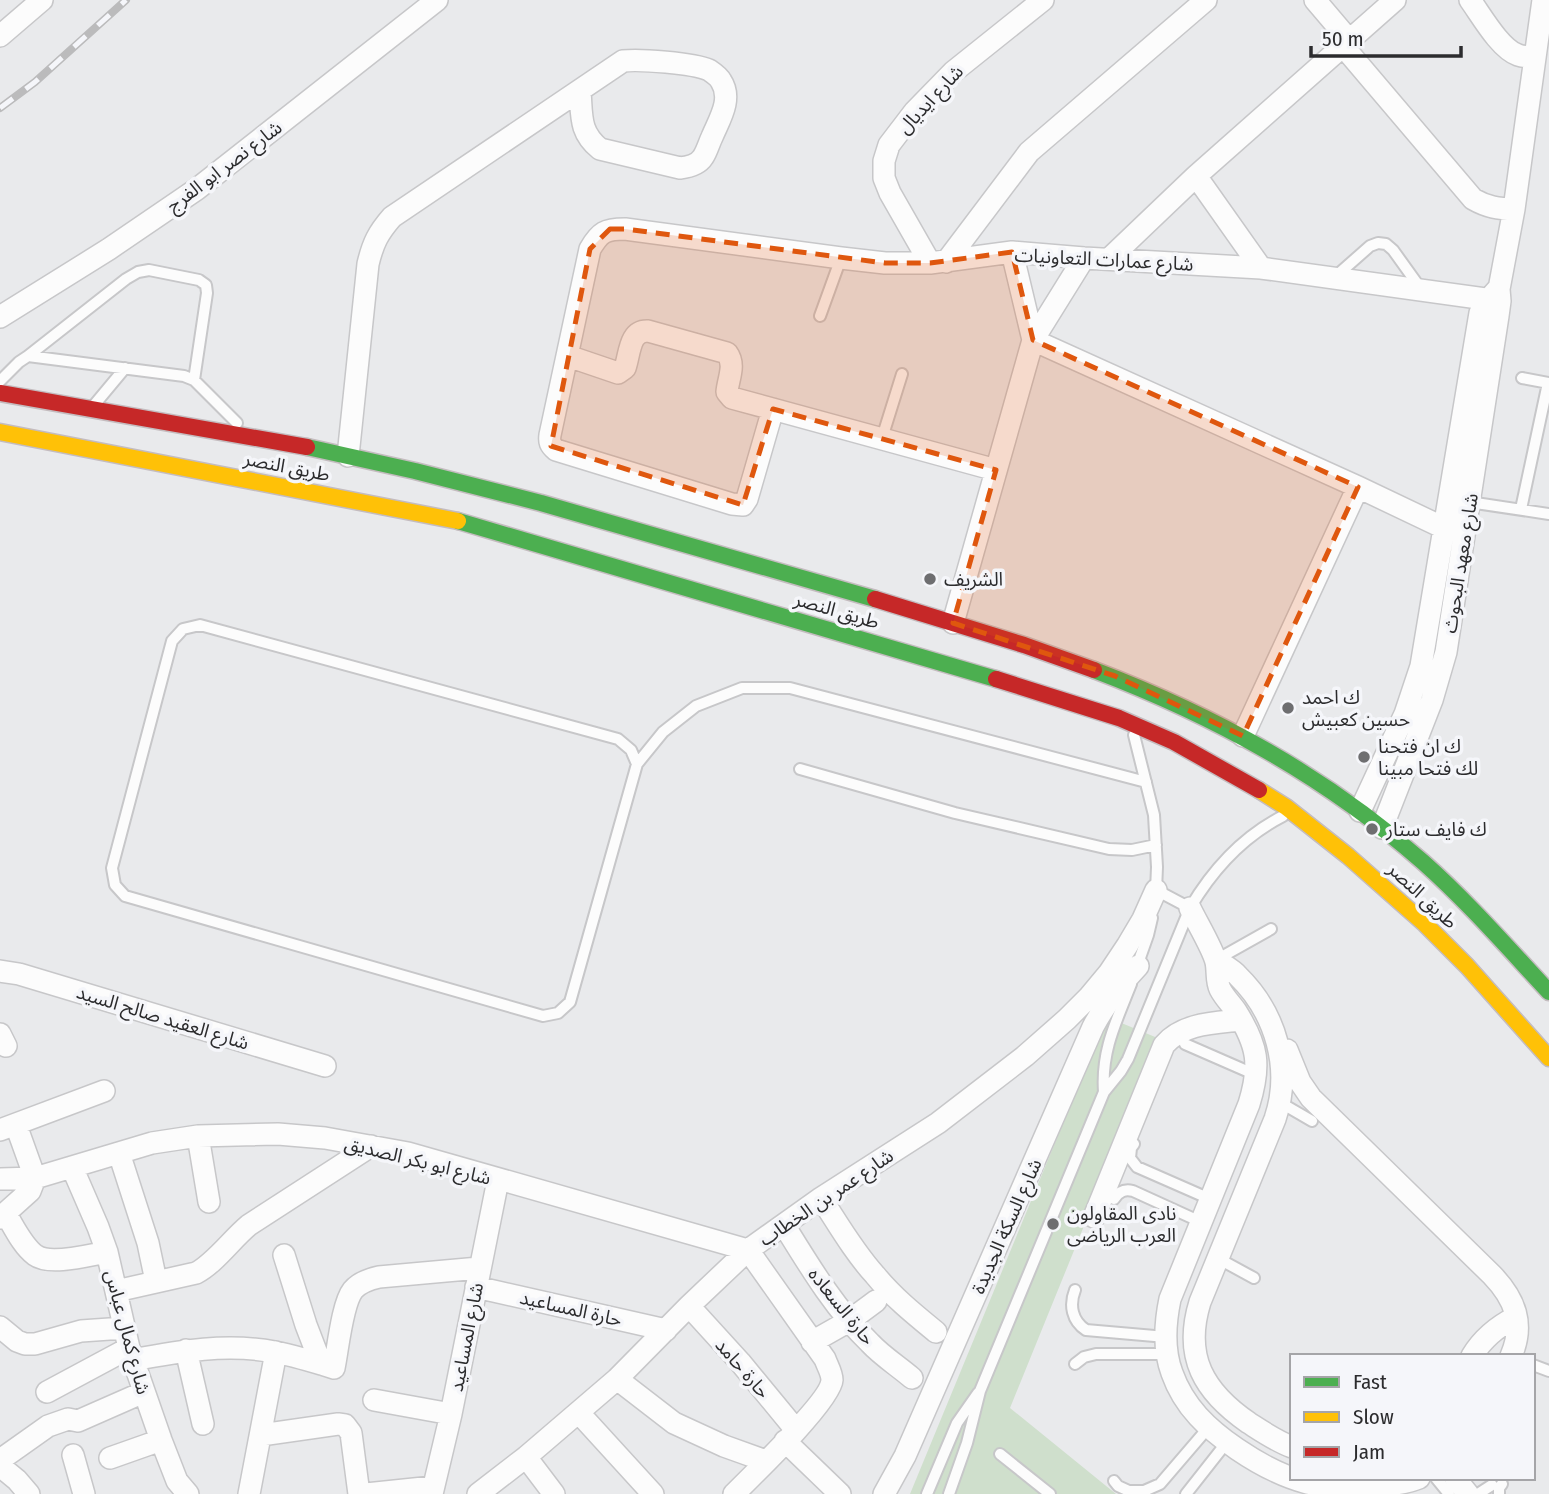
<svg xmlns="http://www.w3.org/2000/svg" width="1549" height="1494" viewBox="0 0 1549 1494" font-family="'Fira Sans Condensed','Noto Sans Arabic',sans-serif">
	<rect width="100%" height="100%" fill="#e9eaec"/>
	<path fill="#cfdfcc" d="M1107 1017 1160 1039 1010 1408 1116 1494H910Z"/>
	<g fill="none" stroke-linecap="round" stroke-linejoin="round">
		<defs>
			<path id="lane" d="M1336 276 1370 246 1378 243 1386 244 1393 250 1421 289
				M820 316 841 258
				M28 356 126 279 138 272 149 270 199 280 206 285 207 293 194 380
				M1522 378 1549 383
				M0 381 19 362 28 356 184 376 194 380 237 423
				M95 404 125 368
				M882 438 902 374
				M1469 502 1549 514
				M1521 509 1548 383
				M1134 735 1154 815 1157 867 1156 891
				M637 764 631 750 618 739 200 625 183 629 172 641 112 868 115 885 125 896 543 1016 558 1013 570 1002 637 764 663 732 696 706 742 688H790L1146 782
				M800 769 955 813 1109 849 1132 850 1156 845
				M1156 890 1190 908
				M1216 960 1271 929
				M1136 969 1148 935 1152 918
				M1185 1044 1256 1075
				M1104 1092C1101 1051 1116 1022 1131 984
				M1281 1103 1312 1121
				M1134 1144 1131 1148 1130 1158 1137 1167 1210 1199
				M1114 1199C1119 1191 1125 1189 1133 1191L1201 1222
				M1219 1259 1254 1278
				M1075 1290C1069 1305 1072 1321 1086 1330L1166 1337
				M1075 1364 1084 1357 1096 1354H1167
				M1533 1365 1549 1371
				M1000 1454 1050 1494
				M1436 1478 1449 1494
				M1114 1481 1118 1486 1129 1491H1144L1160 1484 1208 1428
				M927 1494 957 1423 978 1393
				M949 1494 967 1443 980 1391 1104 1092 1121 1071 1128 1059 1190 908C1213 869 1242 837 1283 816
				M1186 1494 1227 1442
				M1478 1494 1492 1485
				M1499 1494V1488L1502 1484"/>
			<path id="street" d="M1315 0 1349 40
				M1470 0C1481 15 1500 49 1518 55 1523 57 1530 57 1535 57
				M0 36 42 0
				M1343 46 1473 199C1487 207 1498 209 1514 209
				M1196 176 1261 268
				M1012 252 1033 340
				M1109 259 1196 176 1395 0
				M946 262 1029 152 1206 0
				M930 263 890 193 884 178V161L889 145 915 111 953 72 1043 0
				M0 317 109 249 197 189 437 0
				M1033 340 1358 487 1444 528
				M568 356 618 373 625 368C630 354 629 330 648 331L727 353C736 365 728 379 727 392L732 398 996 470
				M773 409 747 499 743 505 732 504 556 450C550 445 549 442 550 435L590 249C600 232 605 229 625 229L841 258 885 263H930L1012 252 1084 258 1261 268 1500 301
				M348 456 368 264C373 243 378 233 392 217L623 61C639 59 693 63 709 70 712 72 719 77 721 81 733 99 719 120 712 137 709 143 707 151 703 157 698 165 689 167 680 168L600 149C579 132 582 116 580 91
				M953 623 1033 340 1084 258
				M1243 736 1358 487
				M1360 811 1405 714 1421 666 1480 313 1488 300 1497 290
				M1382 828 1432 700 1446 652 1498 316 1500 301 1499 289 1514 209 1543 0
				M1190 908C1196 921 1213 949 1216 962 1218 971 1216 981 1220 989 1224 997 1231 1004 1236 1011 1258 1046 1261 1065 1249 1104L1170 1299C1165 1323 1163 1349 1172 1373 1184 1407 1208 1429 1237 1449 1284 1481 1325 1494 1383 1486 1395 1484 1407 1483 1419 1478
				M1216 960C1223 965 1232 969 1238 976 1276 1013 1292 1069 1275 1119L1200 1302C1183 1357 1204 1392 1249 1423 1263 1432 1276 1441 1292 1447
				M0 971 19 974 325 1066
				M0 1034 6 1046
				M1287 1050 1300 1082 1311 1098 1492 1275C1515 1299 1525 1324 1511 1356
				M0 1130 104 1091
				M198 1136 209 1202
				M119 1153 148 1243 156 1281
				M72 1167 98 1227 107 1252 129 1348 161 1440 177 1481 188 1494
				M0 1179 35 1178 152 1143 198 1136 278 1134 325 1138 408 1153 748 1250 825 1359C827 1365 832 1373 832 1380 831 1400 752 1476 734 1494
				M821 1198C838 1224 854 1252 875 1275 893 1297 914 1314 936 1332
				M6 1214C14 1227 22 1245 35 1255 50 1266 89 1255 107 1252
				M1094 1217 1164 1045C1183 1023 1214 1023 1241 1020
				M0 1218 30 1191 35 1178 16 1125
				M784 1225C810 1267 835 1309 870 1343 882 1356 898 1366 912 1378
				M284 1255 306 1325 321 1364
				M476 1287 666 1330
				M116 1291 196 1273C214 1264 232 1239 249 1225L371 1146
				M689 1306 740 1362 796 1430
				M0 1327 17 1341 25 1344H35L81 1331 124 1328
				M812 1342 849 1321 876 1301
				M186 1350 203 1424
				M1472 1356C1483 1338 1498 1326 1516 1317
				M133 1360C180 1351 227 1343 275 1352 295 1356 315 1362 334 1368 338 1349 342 1304 353 1290 359 1283 370 1279 379 1277L479 1268
				M617 1379 674 1423 724 1446 766 1461
				M47 1392 129 1348
				M374 1400 451 1414
				M579 1413 653 1494
				M261 1435 338 1424 345 1425 351 1433 359 1494
				M785 1441 840 1494
				M73 1455 84 1494
				M526 1457 554 1494
				M110 1458 161 1440
				M0 1460 48 1426 68 1419 78 1421 144 1392
				M0 1466 17 1480 29 1494
				M1455 1478 1468 1494
				M249 1494 276 1352
				M366 1494 433 1487
				M432 1494 451 1414 498 1180
				M478 1494 526 1457 617 1379 689 1306 748 1250 821 1198 938 1123 1025 1056 1067 1019 1089 997 1109 973 1127 946 1143 919 1156 890
				M884 1494 905 1456 1093 1027C1105 1004 1120 985 1138 966"/>
			<path id="fast" d="M307 447 415 471 541 503 875 599
				M458 521 996 679
				M1094 670C1215 716 1325 776 1423 862 1468 902 1508 948 1549 992"/>
			<path id="slow" d="M0 432 458 521
				M1259 790 1286 807 1348 856 1425 924 1467 966 1549 1058"/>
			<path id="jam" d="M0 393 307 447
				M875 599 1024 645 1094 670
				M996 679 1119 718 1174 742 1259 790"/>
		</defs>
		<use href="#lane" stroke="#c7c7c9" stroke-width="14"/>
		<use href="#street" stroke="#c7c7c9" stroke-width="24"/>
		<use href="#fast" stroke="#c4bcbf" stroke-width="19"/>
		<use href="#slow" stroke="#c4bcbf" stroke-width="19"/>
		<use href="#jam" stroke="#c4bcbf" stroke-width="19"/>
		<use href="#lane" stroke="#fcfcfc" stroke-width="10"/>
		<use href="#street" stroke="#fcfcfc" stroke-width="21"/>
		<use href="#fast" stroke="#4caf50" stroke-width="16"/>
		<use href="#slow" stroke="#ffc107" stroke-width="16"/>
		<use href="#jam" stroke="#c62828" stroke-width="16"/>
		<defs>
			<path id="rail" d="M0 108 35 82 126 0"/>
		</defs>
		<use href="#rail" stroke="#bbbbbc" stroke-width="8"/>
		<use href="#rail" stroke="#f5f6fa" stroke-width="5" stroke-dasharray="16" stroke-linecap="butt"/>
	</g>
	<path fill="#df570e" fill-opacity="0.2" stroke="#df570e" stroke-width="5" stroke-dasharray="14 9" stroke-linejoin="round" d="M610 229H625L885 263H930L1012 252 1033 340 1358 487 1243 736 1115 676 953 623 996 470 773 409 743 505 551 446 590 249Z"/>
	<g fill="#6e6e70" stroke="#f5f6fa" stroke-width="2.5">
		<circle cx="930" cy="579" r="7"/>
		<circle cx="1288" cy="708" r="7"/>
		<circle cx="1364" cy="757" r="7"/>
		<circle cx="1372" cy="829" r="7"/>
		<circle cx="1053" cy="1224" r="7"/>
	</g>
	<g text-anchor="middle" stroke-width="7" stroke-linejoin="round" paint-order="stroke">
		<g font-size="19" fill="#2c2c2e" stroke="#f5f6fa">
			<text transform="translate(930 99) rotate(-47)" y="7">شارع ايديال</text>
			<text transform="translate(224 166) rotate(-37)" y="7">شارع نصر ابو الفرج</text>
			<text transform="translate(1104 259) rotate(3)" y="7">شارع عمارات التعاونيات</text>
			<text transform="translate(287 466) rotate(11)" y="7">طريق النصر</text>
			<text transform="translate(1460 563) rotate(-81)" y="7">شارع معهد البحوث</text>
			<text transform="translate(837 610) rotate(16)" y="7">طريق النصر</text>
			<text transform="translate(1423 895) rotate(43)" y="7">طريق النصر</text>
			<text transform="translate(163 1017) rotate(17)" y="7">شارع العقيد صالح السيد</text>
			<text transform="translate(418 1160) rotate(14)" y="7">شارع ابو بكر الصديق</text>
			<text transform="translate(826 1197) rotate(-34)" y="7">شارع عمر بن الخطاب</text>
			<text transform="translate(1006 1226) rotate(-66)" y="7">شارع السكة الجديدة</text>
			<text transform="translate(842 1306) rotate(51)" y="7">حارة السعاده</text>
			<text transform="translate(571 1308) rotate(13)" y="7">حارة المساعيد</text>
			<text transform="translate(128 1332) rotate(75)" y="7">شارع كمال عباس</text>
			<text transform="translate(466 1337) rotate(-79)" y="7">شارع المساعيد</text>
			<text transform="translate(743 1368) rotate(49)" y="7">حارة حامد</text>
		</g>
		<g font-size="19" fill="#2c2c2e" stroke="#f5f6fa" text-anchor="start">
			<text x="944" y="586">الشريف</text>
			<text x="1302" y="704">ك احمد<tspan x="1302" dy="22">حسين كعبيش</tspan></text>
			<text x="1378" y="753">ك ان فتحنا<tspan x="1378" dy="22">لك فتحا مبينا</tspan></text>
			<text x="1386" y="836">ك فايف ستار</text>
			<text x="1067" y="1220">نادى المقاولون<tspan x="1067" dy="22">العرب الرياضى</tspan></text>
		</g>
	</g>
	<rect x="1290" y="1354" width="245" height="126" fill="#f5f6fa" stroke="#a5a5a8" stroke-width="2"/>
	<rect x="1304" y="1377" width="35" height="10" fill="#4caf50" stroke="#a5a5a8" stroke-width="2"/>
	<text x="1353" y="1389" font-size="21" fill="#2c2c2e">Fast</text>
	<rect x="1304" y="1412" width="35" height="10" fill="#ffc107" stroke="#a5a5a8" stroke-width="2"/>
	<text x="1353" y="1424" font-size="21" fill="#2c2c2e">Slow</text>
	<rect x="1304" y="1447" width="35" height="10" fill="#c62828" stroke="#a5a5a8" stroke-width="2"/>
	<text x="1353" y="1459" font-size="21" fill="#2c2c2e">Jam</text>
	<path d="M1311 46v10h150v-10" fill="none" stroke="#2c2c2e" stroke-width="3.5"/>
	<text x="1322" y="46" font-size="21" fill="#2c2c2e" stroke="#f5f6fa" stroke-width="5" paint-order="stroke">50 m</text>
</svg>
